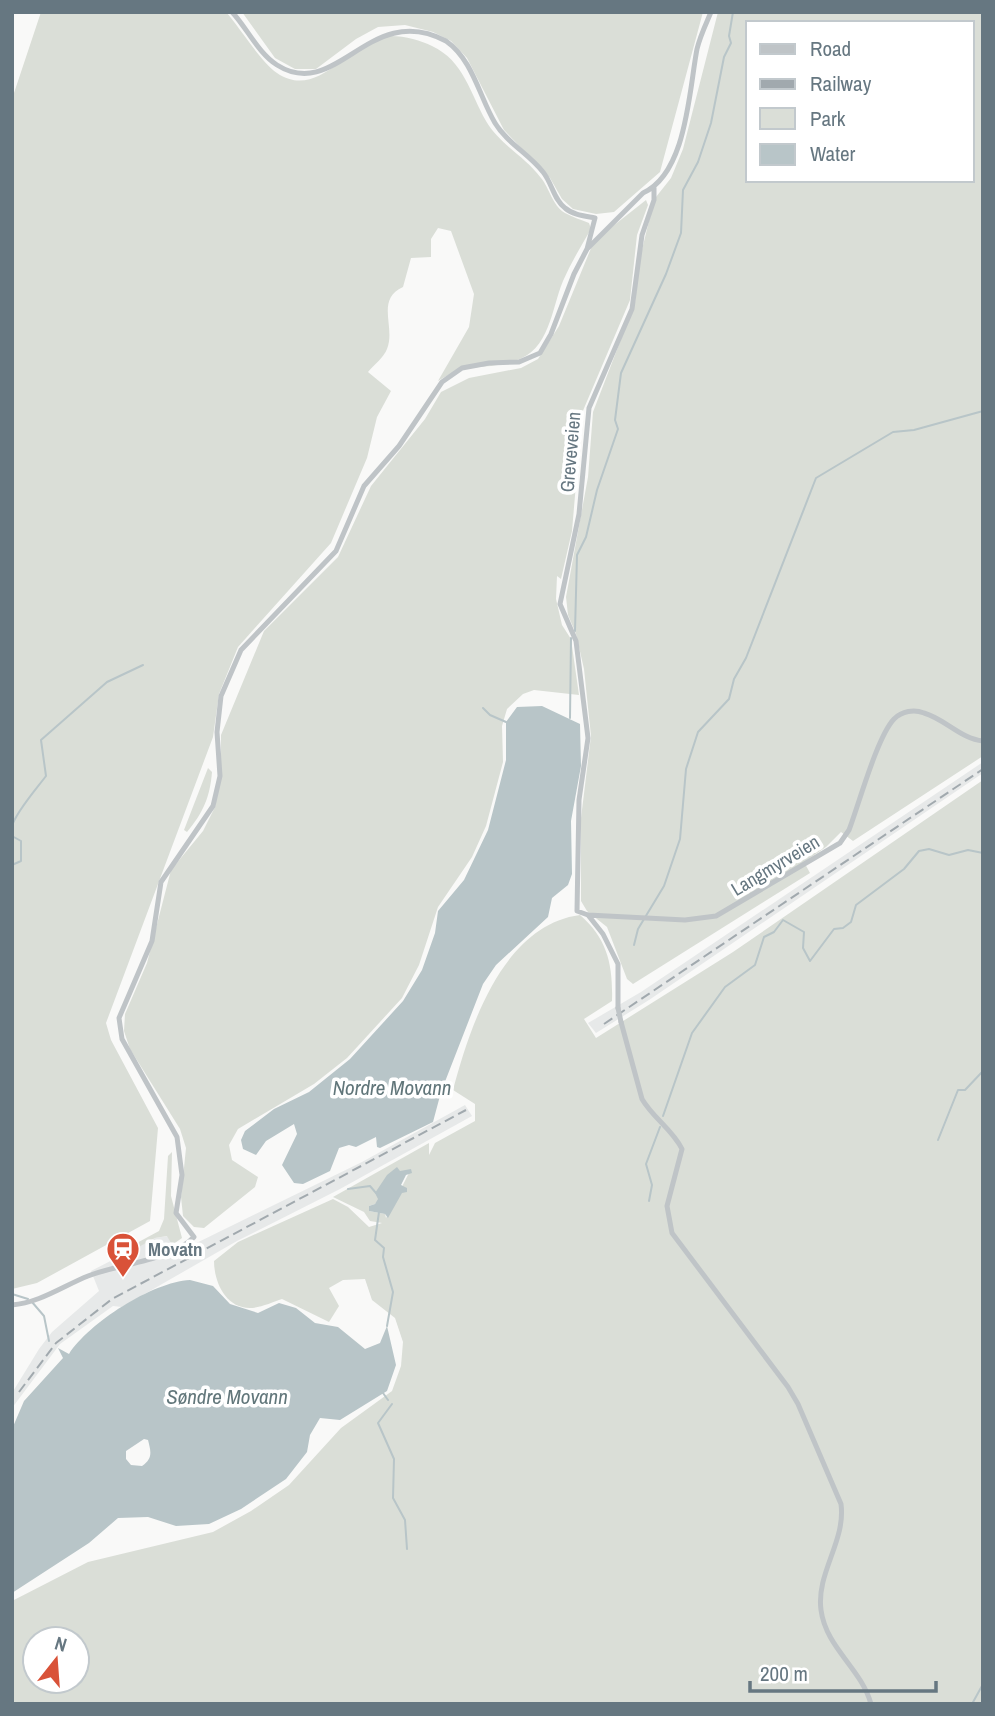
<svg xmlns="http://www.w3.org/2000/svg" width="995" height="1716" viewBox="0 0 995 1716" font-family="'Archivo Narrow',sans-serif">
	<rect width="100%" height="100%" fill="#f9f9f8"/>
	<path fill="#e7e9e9" d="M983 762V773L649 1000 596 1033 588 1023 641 992Z
		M465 1105 472 1116 340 1189 237 1241 122 1307 113 1306 60 1344 12 1408V1393L39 1349 52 1332 99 1291 91 1271 155 1238 168 1236 176 1253 362 1162Z"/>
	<path fill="#daded7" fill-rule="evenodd" d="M41 12H226C241 29 260 61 277 73 315 99 344 51 375 39 391 32 417 39 432 46 464 61 470 93 486 121 500 145 525 156 541 178 550 189 552 205 565 213 572 217 582 220 589 223L591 229C581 246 571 263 563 281 551 310 550 350 515 361 484 371 470 361 438 381L469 327 474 294 451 231 438 228 431 239V257L411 258 403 287C375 300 396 327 387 349 384 357 374 365 368 372L391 391 377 417 367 458 331 543 238 647 219 694 213 737 106 1023 111 1040 158 1128 150 1221 37 1283 12 1289V99Z
		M242 12H703L660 172 614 212 596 214 573 209 562 199 550 178 504 130 467 58 451 41 433 32 405 25 378 27 356 39 316 69H295L275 58Z
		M718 12H983V756L853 841 841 832 826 847 804 862 810 873 633 984 627 979 607 927 587 911 581 901V818L591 736 584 669 576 634 568 615 566 597 588 477 593 412 635 303 639 262 649 221 656 197 671 178 683 149ZM748 23H972V180H748Z
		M646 200 648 205 637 235 630 300 582 413 572 531 561 579 557 576 556 599 562 625 571 639 579 695 534 690 523 694 507 709 502 726 503 762 486 826 472 857 438 907 419 965 402 998 347 1058 314 1084 238 1129 229 1145 232 1160 258 1177 255 1187 204 1228 194 1227 183 1216 181 1197 186 1148 180 1129 130 1049 124 1031 125 1014 147 963 171 870 203 831 215 807 221 773V735L264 631 338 557 371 486 425 419 441 392 469 378 521 368 538 359 559 326 594 241Z
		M208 768 212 772C210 797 203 813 187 832L184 830Z
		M983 780V1704H12V1601L88 1562 213 1532 251 1511 289 1485 341 1428 392 1391 401 1366 403 1342 395 1318 372 1300 365 1279 343 1280 329 1288 339 1306 329 1322 282 1299C273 1302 260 1308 250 1308 225 1308 214 1281 214 1261L238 1242 333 1199 348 1207 369 1227 382 1223 370 1221 364 1212 333 1197 429 1143V1155L435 1143 475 1121V1104L453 1090C470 1026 503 925 580 915 608 939 613 966 612 1001L584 1019 596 1038 733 952ZM411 1169 386 1218 385 1214 369 1211V1206L375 1204ZM35 1639H77V1681H35Z
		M172 1152 171 1196 182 1238 172 1245 167 1236 155 1238 135 1249 133 1245 159 1231 164 1219 168 1156Z"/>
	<path fill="#b8c5c8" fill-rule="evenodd" d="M542 706 580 724 581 766 571 821 572 874 568 885 552 898 548 917 496 965 483 984 441 1092 433 1122 380 1148 377 1147 376 1137 356 1147 349 1145 339 1148 330 1171 303 1184 294 1183 282 1165 297 1134 294 1124 266 1141 256 1155 243 1149 241 1140 245 1131 274 1109 309 1092 350 1059 403 1001 422 970 435 933 438 911 464 880 488 830 506 760V722L517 707Z
		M397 1167 400 1171 411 1169 412 1173 406 1175 401 1185 407 1188V1192L402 1193 388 1218 385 1214 369 1211V1206L375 1204 378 1199 375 1193 387 1175Z
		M190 1280 213 1286 230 1304 258 1313 279 1303 296 1308 315 1323 338 1327 365 1349 380 1343 387 1326 396 1365 387 1391 340 1420 320 1418 310 1435 307 1452 286 1479 241 1509 209 1524 176 1526 148 1517 118 1518 89 1543 12 1593V1429L24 1401 63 1358 58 1348 69 1354C89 1323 152 1282 190 1280ZM144 1439 148 1440C151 1452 153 1458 142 1466L131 1465 126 1459V1451Z"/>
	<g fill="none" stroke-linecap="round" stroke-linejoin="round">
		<path stroke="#b8c5c8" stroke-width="2" d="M575 631 577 555 586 537 597 490 618 429 615 420 621 373 666 274 681 233 683 190 698 162 711 123 724 57 731 43 729 36 733 12
			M483 708 490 715 506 722
			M570 718 571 638
			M12 826C16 812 37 788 46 776L41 740 107 682 143 665
			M12 836 21 841V861L12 865
			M634 945 638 929 664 886 680 839 686 769 698 732 729 699 734 679 746 658 816 478 893 432 914 430 983 411
			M663 1116 692 1033 725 987 755 965 764 937 774 932 783 920 804 932 803 948 810 961 834 929 843 928 851 922 856 905 904 869 919 851 929 849 949 855 968 850 983 853
			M938 1140 958 1090H965L983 1071
			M348 1189 370 1186 376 1193
			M649 1201 652 1185 646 1164 660 1127
			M379 1212 375 1240 384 1248 383 1257 393 1292 387 1326
			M12 1294 28 1299
			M32 1302 44 1316 49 1341
			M383 1393 388 1400
			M392 1404 378 1423 394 1459 393 1498 405 1520 407 1549
			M972 1704 983 1684"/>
		<path stroke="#bfc4c7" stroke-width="5" d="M232 12C247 28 258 53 277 65 337 103 369 0 446 41 473 60 479 96 495 123 507 143 529 154 543 172 552 183 554 200 565 208 573 215 585 216 595 218L587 249
			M654 188V200L642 235 632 309 589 408 579 514 560 604 576 641 588 738 579 800 577 911 588 915 685 920 716 916 840 843 849 830C859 804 877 737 894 719 902 711 914 709 924 713 945 719 961 739 983 741
			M588 915 603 934 618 964V1008
			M621 1022 642 1099C653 1118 672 1129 682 1149L667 1206 672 1233 788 1387 798 1404 841 1504C846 1541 816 1573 821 1610 826 1648 861 1668 871 1704
			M12 1305C39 1303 63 1286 88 1276 118 1264 173 1260 194 1237L176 1213 182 1175 177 1137 122 1039 119 1018 152 941 161 882 213 806 220 776 217 732 221 696 241 650 336 551 364 486 399 446 442 382 462 368 489 363 519 362 540 353 551 334 574 274 587 249 643 193C687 173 689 90 697 49 700 36 706 24 711 12"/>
		<path stroke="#a1a9ae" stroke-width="2" stroke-dasharray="10 5" stroke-linecap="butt" d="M604 1024 983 769
			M19 1392 56 1343 112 1299 466 1110"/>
		<path stroke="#bfc4c7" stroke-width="5" d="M618 1008 621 1022"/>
	</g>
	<defs>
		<symbol id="station-pin" viewBox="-11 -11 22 30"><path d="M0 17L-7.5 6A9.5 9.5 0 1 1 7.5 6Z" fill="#d95238" stroke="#fff"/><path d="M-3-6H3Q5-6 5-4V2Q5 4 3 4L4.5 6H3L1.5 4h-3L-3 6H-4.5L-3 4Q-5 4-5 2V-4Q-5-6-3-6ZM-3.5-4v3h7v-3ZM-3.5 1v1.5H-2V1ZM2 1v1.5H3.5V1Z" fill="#fff"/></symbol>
	</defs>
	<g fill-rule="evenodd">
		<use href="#station-pin" x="104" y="1230" width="38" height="52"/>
	</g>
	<g text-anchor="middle" stroke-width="7" stroke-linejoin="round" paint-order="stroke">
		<g font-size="19" fill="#667781" stroke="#fff">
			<text transform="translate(570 452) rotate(-85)" y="7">Greveveien</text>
			<text transform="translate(775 865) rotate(-31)" y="7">Langmyrveien</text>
		</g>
		<g font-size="19" font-weight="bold" fill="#667781" stroke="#fff" text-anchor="start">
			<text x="148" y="1256">Movatn</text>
		</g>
		<g font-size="21" font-style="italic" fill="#61767a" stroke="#fff">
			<text x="392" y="1095">Nordre Movann</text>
			<text x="227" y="1404">Søndre Movann</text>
		</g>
	</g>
	<rect width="995" height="1716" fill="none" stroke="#667781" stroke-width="28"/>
	<rect x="746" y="21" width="228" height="161" fill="#ffffff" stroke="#c2c9cd" stroke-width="2"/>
	<rect x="760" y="44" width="35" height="10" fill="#bfc4c7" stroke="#c2c9cd" stroke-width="2"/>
	<text x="810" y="56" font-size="21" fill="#667781">Road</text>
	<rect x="760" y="79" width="35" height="10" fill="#a1a9ae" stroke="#c2c9cd" stroke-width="2"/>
	<text x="810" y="91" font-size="21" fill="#667781">Railway</text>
	<rect x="760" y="108" width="35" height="21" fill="#daded7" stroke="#c2c9cd" stroke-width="2"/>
	<text x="810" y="126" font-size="21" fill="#667781">Park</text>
	<rect x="760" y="144" width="35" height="21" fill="#b8c5c8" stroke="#c2c9cd" stroke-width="2"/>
	<text x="810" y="161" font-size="21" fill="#667781">Water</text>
	<g transform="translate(56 1660) rotate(17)"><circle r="33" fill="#ffffff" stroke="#c2c9cd" stroke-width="2"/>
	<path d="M0-5L12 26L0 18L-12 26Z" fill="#d95238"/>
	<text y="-10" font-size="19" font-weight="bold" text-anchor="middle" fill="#667781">N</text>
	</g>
	<path d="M750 1681v10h186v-10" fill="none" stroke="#667781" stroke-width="3.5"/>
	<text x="760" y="1681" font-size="21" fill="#667781" stroke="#ffffff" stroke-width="5" paint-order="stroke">200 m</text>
</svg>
